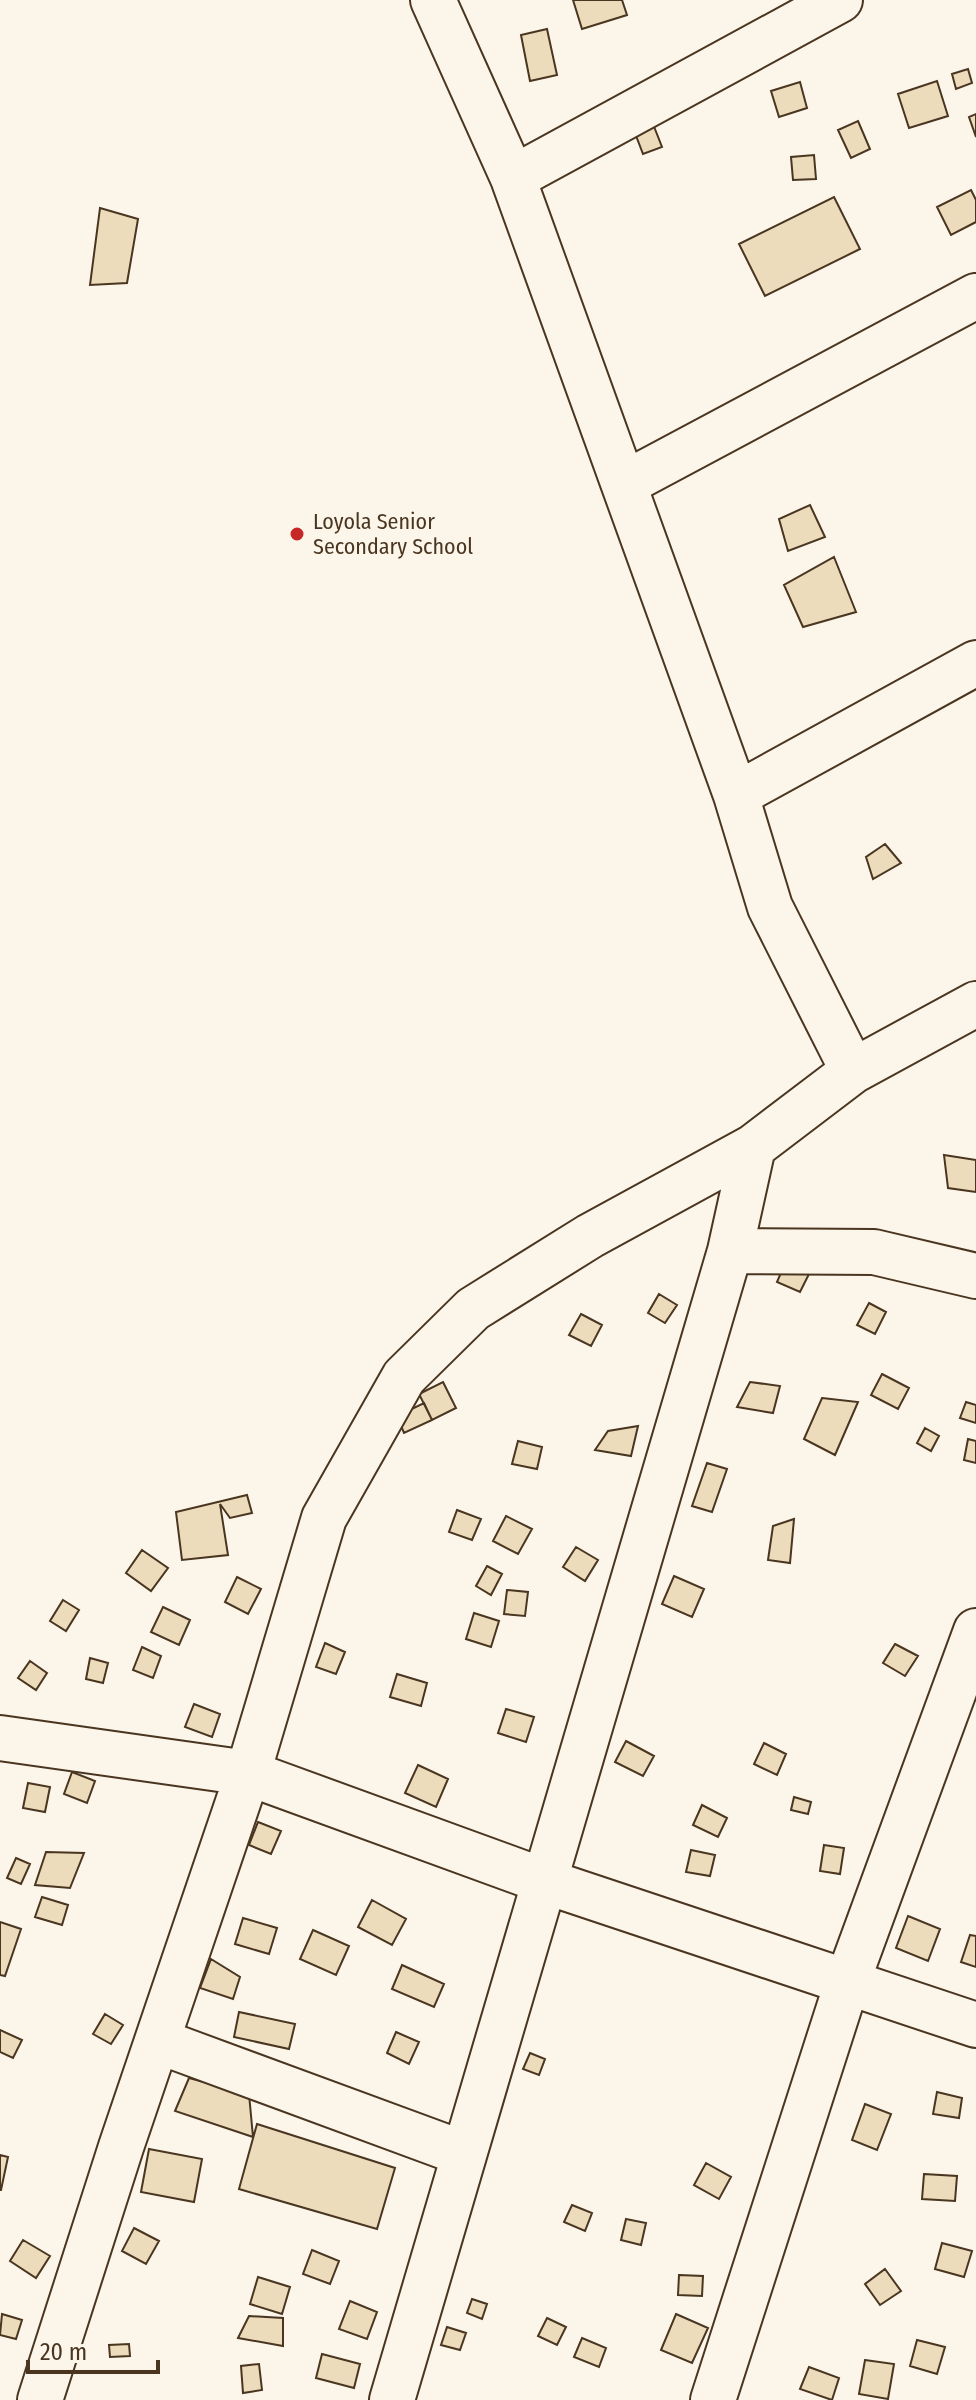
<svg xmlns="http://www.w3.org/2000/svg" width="976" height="2400" viewBox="0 0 976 2400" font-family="'Fira Sans Condensed',sans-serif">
	<rect width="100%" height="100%" fill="#fbf6e9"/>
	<path fill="#ecdcbc" stroke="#4a3520" stroke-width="2" d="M573 0H622L627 15 582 29Z
		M547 29 557 75 530 81 521 35Z
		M968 69 972 83 956 89 952 74Z
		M937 81 948 116 909 128 898 94Z
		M800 82 807 108 779 117 771 91Z
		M976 114V137L969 117Z
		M858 121 870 149 851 158 838 130Z
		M653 124 662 147 643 154 635 133Z
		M814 155 816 179 793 180 791 157Z
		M971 190 976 200V222L951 235 937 207Z
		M834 197 860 249 765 296 739 244Z
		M100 208 138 219 127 283 90 285Z
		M810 505 825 537 788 551 779 519Z
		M834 557 856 612 803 627 784 585Z
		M885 844 901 863 873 879 866 857Z
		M944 1155 976 1160V1192L948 1188Z
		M786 1261 810 1272 800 1292 777 1282Z
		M659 1294 677 1305 665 1323 648 1313Z
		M869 1303 886 1312 875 1334 857 1325Z
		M581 1314 602 1325 591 1346 569 1335Z
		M882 1374 909 1388 898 1409 871 1395Z
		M443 1382 456 1408 432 1420 419 1394Z
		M750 1382 780 1386 773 1413 737 1407Z
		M822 1398 858 1402 835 1455 804 1439Z
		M966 1402 976 1405V1423L960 1418Z
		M424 1403 432 1420 404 1433 397 1416Z
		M638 1426 631 1456 595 1450 608 1431Z
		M925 1428 939 1436 931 1451 917 1443Z
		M968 1439 976 1441V1463L964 1460Z
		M518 1441 542 1447 537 1469 512 1464Z
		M707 1463 727 1469 712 1512 692 1506Z
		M247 1495 252 1513 230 1518 220 1504 228 1555 182 1560 176 1512Z
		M457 1510 481 1519 472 1540 449 1532Z
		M506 1516 532 1529 518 1554 493 1541Z
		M794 1519 790 1563 768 1560 773 1526Z
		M576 1547 598 1560 585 1581 563 1567Z
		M142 1550 168 1568 151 1591 126 1573Z
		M487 1566 502 1574 491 1595 476 1586Z
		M674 1576 704 1589 692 1617 662 1604Z
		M237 1577 261 1589 248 1614 225 1602Z
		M507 1590 528 1592 525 1616 504 1614Z
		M63 1600 79 1610 66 1631 50 1621Z
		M163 1607 190 1620 179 1645 151 1632Z
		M474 1613 499 1621 491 1647 466 1639Z
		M325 1643 345 1652 336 1674 316 1667Z
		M895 1644 918 1656 905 1676 883 1663Z
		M142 1647 161 1656 153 1678 133 1670Z
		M90 1658 108 1663 103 1683 86 1679Z
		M30 1661 47 1673 36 1690 18 1678Z
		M397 1674 427 1683 421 1706 390 1697Z
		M194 1704 220 1714 212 1737 185 1727Z
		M506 1709 534 1717 526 1742 498 1733Z
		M626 1741 654 1756 643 1776 615 1762Z
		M764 1743 786 1754 777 1775 754 1764Z
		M418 1765 448 1779 436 1807 405 1793Z
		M72 1772 95 1781 87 1803 64 1794Z
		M28 1783 50 1787 45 1812 23 1808Z
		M794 1797 811 1802 808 1814 791 1810Z
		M702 1805 727 1818 718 1837 693 1825Z
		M258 1822 281 1831 271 1854 249 1845Z
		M824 1845 844 1848 840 1874 820 1871Z
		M691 1850 715 1855 710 1876 686 1872Z
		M46 1852 84 1853 70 1888 35 1885Z
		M16 1858 30 1864 21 1884 7 1878Z
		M42 1897 68 1905 62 1925 35 1917Z
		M372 1900 406 1919 392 1945 358 1927Z
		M908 1916 940 1929 928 1961 896 1948Z
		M243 1918 277 1928 269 1954 235 1944Z
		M0 1922 21 1929 5 1976 0 1975Z
		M313 1930 349 1946 336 1975 300 1959Z
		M970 1935 976 1936V1967L961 1962Z
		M211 1959 240 1977 233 1999 200 1988Z
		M402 1965 444 1984 434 2007 392 1989Z
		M239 2012 295 2024 289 2049 234 2037Z
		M105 2014 123 2025 111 2044 93 2034Z
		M0 2030 22 2040 13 2058 0 2052Z
		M396 2032 419 2042 409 2064 387 2053Z
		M530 2053 545 2059 539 2075 523 2069Z
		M189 2078 249 2094 253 2137 175 2111Z
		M937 2092 962 2098 959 2118 933 2114Z
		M865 2104 891 2114 877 2150 852 2140Z
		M257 2124 395 2168 377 2229 239 2189Z
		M149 2149 202 2159 194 2202 141 2192Z
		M0 2155 8 2157 1 2190H0Z
		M706 2163 731 2177 719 2199 694 2185Z
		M924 2174 957 2176 955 2201 922 2199Z
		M572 2205 592 2213 585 2231 564 2222Z
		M626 2219 646 2223 641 2245 621 2240Z
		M134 2228 159 2241 146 2264 122 2251Z
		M23 2240 50 2256 36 2278 10 2261Z
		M942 2243 972 2251 964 2277 935 2269Z
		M312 2250 339 2261 330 2284 303 2274Z
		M885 2269 901 2291 880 2305 865 2284Z
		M679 2275 703 2276 702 2296 678 2295Z
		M258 2277 290 2287 282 2314 250 2304Z
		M472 2299 487 2304 482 2319 467 2313Z
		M350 2301 377 2312 367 2339 339 2329Z
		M2 2314 22 2320 16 2339 0 2335Z
		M676 2314 708 2328 692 2363 661 2350Z
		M249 2316 283 2318V2346L238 2338Z
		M547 2318 566 2327 557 2345 538 2336Z
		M447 2327 466 2333 460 2350 441 2345Z
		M582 2338 606 2348 599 2367 574 2357Z
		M917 2340 945 2347 937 2374 910 2366Z
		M129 2344 130 2356 110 2357 109 2345Z
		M322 2354 360 2364 354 2388 316 2378Z
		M865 2360 894 2364 888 2399 859 2394Z
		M259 2364 262 2390 243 2393 241 2366Z
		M809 2367 839 2378 832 2400 800 2389Z"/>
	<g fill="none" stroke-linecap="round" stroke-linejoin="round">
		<defs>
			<path id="minor" d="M433 0 513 178 736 795 770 907 853 1071 976 1004
				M513 178 840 0
				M624 484 976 296
				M736 795 976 663
				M730 1251 874 1252 976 1276
				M0 1738 248 1773 547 1882 976 2025
				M158 2041 462 2153
				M40 2400 121 2147 248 1773 324 1518 404 1377 473 1309 590 1236 753 1147 853 1071
				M392 2400 730 1251 753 1147
				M713 2400 848 1980 976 1631"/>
		</defs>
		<use href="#minor" stroke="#4a3520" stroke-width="48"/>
		<use href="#minor" stroke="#fbf6e9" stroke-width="44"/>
	</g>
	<circle fill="#c62828" stroke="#fbf6e9" stroke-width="3" cx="297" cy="534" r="8"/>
	<g text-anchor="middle" stroke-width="6" stroke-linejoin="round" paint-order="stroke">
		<g font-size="22" fill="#4a3520" stroke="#fbf6e9" text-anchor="start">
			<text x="313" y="529">Loyola Senior<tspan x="313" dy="25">Secondary School</tspan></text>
		</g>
	</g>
	<path d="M28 2360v12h130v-12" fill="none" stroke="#4a3520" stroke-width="4"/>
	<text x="40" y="2360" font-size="24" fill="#4a3520" stroke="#fbf6e9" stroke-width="6" paint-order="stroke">20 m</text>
</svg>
